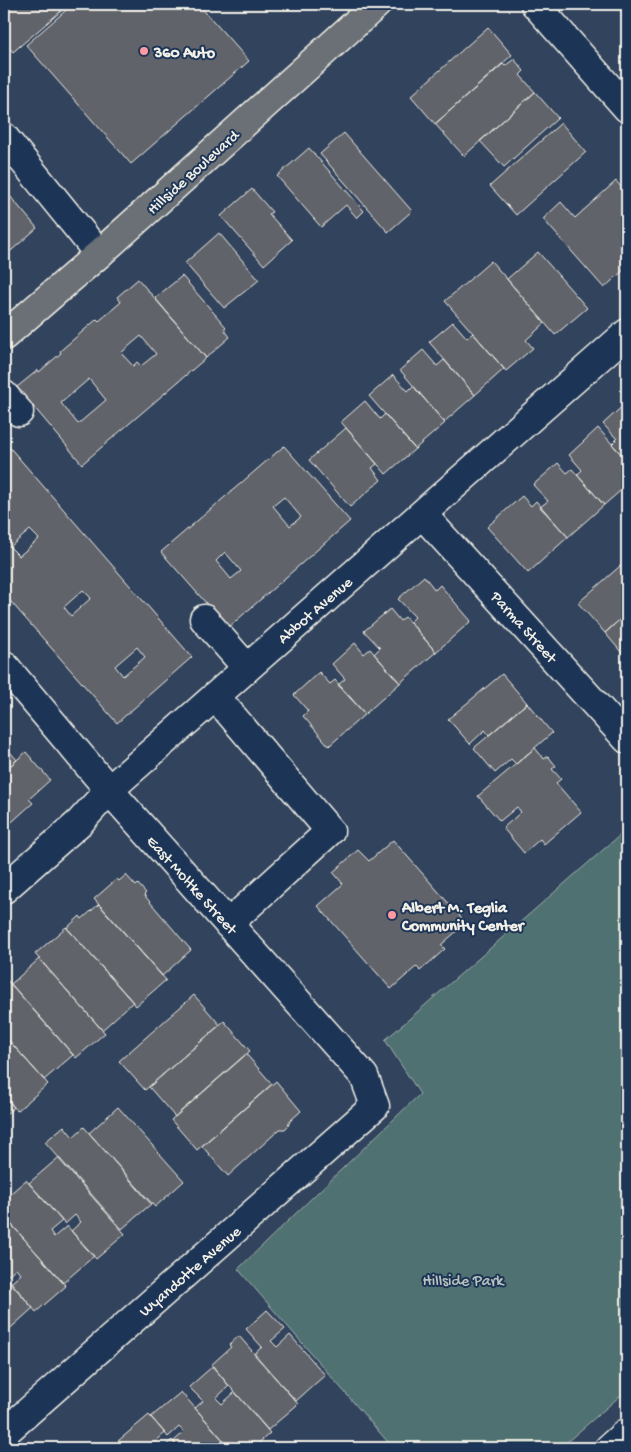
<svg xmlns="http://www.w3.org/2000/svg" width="631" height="1452" viewBox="0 0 631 1452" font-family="'Gochi Hand',sans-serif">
	<rect width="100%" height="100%" fill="#31435d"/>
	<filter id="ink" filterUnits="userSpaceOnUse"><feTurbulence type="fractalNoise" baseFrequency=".02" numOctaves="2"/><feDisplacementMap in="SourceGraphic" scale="10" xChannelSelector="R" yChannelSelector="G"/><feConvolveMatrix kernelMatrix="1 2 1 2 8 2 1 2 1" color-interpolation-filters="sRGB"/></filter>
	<g filter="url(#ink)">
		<path fill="#507171" stroke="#a2b1ac" d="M627 829V1390L560 1448H393L238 1269 420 1094 385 1040Z"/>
		<path fill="#60636a" stroke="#f4f1e8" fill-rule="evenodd" d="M4 4H64L67 6 13 52 4 42Z
			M73 4H198L249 61 131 164 26 45Z
			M616 4H627V16Z
			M488 27 512 55 435 124 411 96Z
			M514 59 524 71 520 75 535 92 464 156 435 124 503 64 505 66Z
			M535 92 558 118 504 167 480 141Z
			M561 123 586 152 516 215 490 186Z
			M344 133 412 211 388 232 320 154Z
			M309 148 364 211 357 218 346 205 321 227 277 176Z
			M616 181 627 194V267L604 288 543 219 561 202 575 218Z
			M4 189 37 228 4 257Z
			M252 189 272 212 269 214 292 240 264 265 221 216Z
			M219 233 259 280 224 308 185 263Z
			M538 252 587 308 555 335 507 279Z
			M491 261 545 323 526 340 533 348 506 371 445 301Z
			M182 276 226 327 224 329 230 337 206 358 155 298Z
			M138 279 206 358 82 464 17 387 38 370 39 372 61 353 60 351 97 319 99 321 121 302 117 297ZM141 336 156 354 141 366 137 362 133 366 121 353ZM89 379 106 400 78 424 61 403Z
			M453 322 467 338 473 333 504 369 475 395 429 342Z
			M423 350 437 366 444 360 475 395 444 422 400 370Z
			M393 375 408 391 413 386 445 423 415 449 369 396Z
			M365 401 380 419 385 414 415 449 386 474 341 422Z
			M627 402V461L612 444 617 439 603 424Z
			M346 428 377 464 372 468 381 480 350 507 309 460Z
			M598 428 627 461V485L604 505 577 475 582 470 569 455Z
			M4 441 192 657 117 723 4 594ZM30 530 39 539 19 556 10 547ZM83 590 91 598 71 616 64 607ZM137 647 145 657 123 676 115 666Z
			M284 446 350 521 228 628 161 552ZM284 497 301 517 290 526 273 506ZM225 552 241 571 231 579 216 561Z
			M558 463 567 473 572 469 604 505 568 537 540 507 548 501 533 485Z
			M522 496 531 506 536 501 568 537 528 573 487 527Z
			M627 560V613L605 633 578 603Z
			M424 576 435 590 440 585 471 621 436 652 410 622 415 617 398 599Z
			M390 609 400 621 405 617 436 652 400 683 374 654 380 648 364 631Z
			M627 613V659L605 633Z
			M355 643 364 654 370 649 400 683 365 714 338 685 345 679 332 664Z
			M319 672 330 684 335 680 365 714 329 746 303 716 308 711 294 695Z
			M502 674 527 703 489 735 485 730 470 744 448 719Z
			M527 703 552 733 516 764 511 759 495 773 474 748Z
			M4 740 6 743 4 745 17 760 4 771Z
			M535 748 544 759 548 756 556 766 552 769 561 779 556 783 581 812 544 844 540 839 524 853 503 828 521 812 517 807 500 821 478 796Z
			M26 752 50 780 29 799 33 803 4 829V771Z
			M393 840 466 923 441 945 445 949 420 971 417 966 391 989 318 906 343 884 333 872 358 850 369 861Z
			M126 875 136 886 138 884 146 893 144 895 191 950 162 976 94 899 117 879 119 881Z
			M99 904 166 980 136 1006 67 928 80 916 82 919Z
			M66 927 133 1002 102 1030 35 954Z
			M39 959 105 1033 76 1058 11 984Z
			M7 980 73 1055 44 1080 4 1035V983Z
			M194 995 220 1025 145 1090 119 1061Z
			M224 1021 250 1051 175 1117 149 1087Z
			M4 1035 48 1084 17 1111 4 1095Z
			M246 1054 272 1084 197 1150 171 1120Z
			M276 1081 301 1111 290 1121 288 1126 285 1129H280L228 1176 202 1146Z
			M4 1095 14 1107 4 1116Z
			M118 1107 184 1181 155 1207 89 1133Z
			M64 1126 73 1137 84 1127 151 1204 122 1229 45 1142Z
			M58 1158 125 1234 96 1259 71 1231 81 1222 75 1215 65 1224 29 1183Z
			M26 1180 62 1221 50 1231 54 1237 67 1226 94 1256 63 1283 4 1216V1199Z
			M4 1216 66 1286 36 1312 11 1283 21 1274 16 1268 6 1277 4 1274Z
			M4 1274 33 1308 4 1334Z
			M267 1310 285 1329 271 1341 277 1347 290 1335 325 1375 296 1401 254 1354 262 1347 246 1329Z
			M239 1336 298 1404 268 1430 211 1365 231 1347 229 1345Z
			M213 1366 229 1386 216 1398 222 1404 235 1392 270 1433 253 1448H230L195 1408 203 1401 189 1387Z
			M181 1392 230 1448H179L173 1442 184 1432 179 1427 168 1437 151 1417Z
			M149 1415 165 1433 153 1444 156 1448H125L118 1441Z
			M172 1440 179 1448H162Z"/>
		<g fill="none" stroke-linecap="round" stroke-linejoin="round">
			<defs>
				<path id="minor" d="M535 4 627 108
					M4 137 99 254
					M4 395 19 412
					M422 514 627 739
					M204 619 247 668
					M4 665 109 790 364 1076 375 1106 4 1433
					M215 696 330 831 228 924
					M4 889 80 822 109 790 627 333
					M609 1448 627 1432"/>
				<path id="major" d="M4 336 99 254 377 4"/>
			</defs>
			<use href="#minor" stroke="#f4f1e8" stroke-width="31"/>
			<use href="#major" stroke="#f4f1e8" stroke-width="31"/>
			<use href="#minor" stroke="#1d3557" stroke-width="28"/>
			<use href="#major" stroke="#6a7074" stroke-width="28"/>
		</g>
	</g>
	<g fill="#ff9aa2" stroke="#1d3557" stroke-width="2">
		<circle cx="144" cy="51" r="5"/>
		<circle cx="392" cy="915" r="5"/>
	</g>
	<g text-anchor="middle" stroke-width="4" stroke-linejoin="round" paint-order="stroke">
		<g font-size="16" font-weight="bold" fill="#f4f1e8" stroke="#1d3557" text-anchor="start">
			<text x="154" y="57">360 Auto</text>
			<text x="402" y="912">Albert M. Teglia<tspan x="402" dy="18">Community Center</tspan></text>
		</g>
		<g font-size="16" fill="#f4f1e8" stroke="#1d3557">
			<text transform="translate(192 171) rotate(-42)" y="6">Hillside Boulevard</text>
			<text transform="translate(314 609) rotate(-41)" y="6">Abbot Avenue</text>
			<text transform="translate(525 626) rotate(48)" y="6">Parma Street</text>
			<text transform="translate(193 884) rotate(48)" y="6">East Moltke Street</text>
			<text transform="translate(189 1270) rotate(-41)" y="6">Wyandotte Avenue</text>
		</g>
		<g font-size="16" fill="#bbc4be" stroke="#1d3557">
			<text x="463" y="1285">Hillside Park</text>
		</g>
	</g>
	<rect width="631" height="1452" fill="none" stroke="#1d3557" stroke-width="20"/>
	<rect x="10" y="10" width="611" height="1432" fill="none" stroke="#f4f1e8" stroke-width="2" filter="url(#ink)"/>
</svg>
